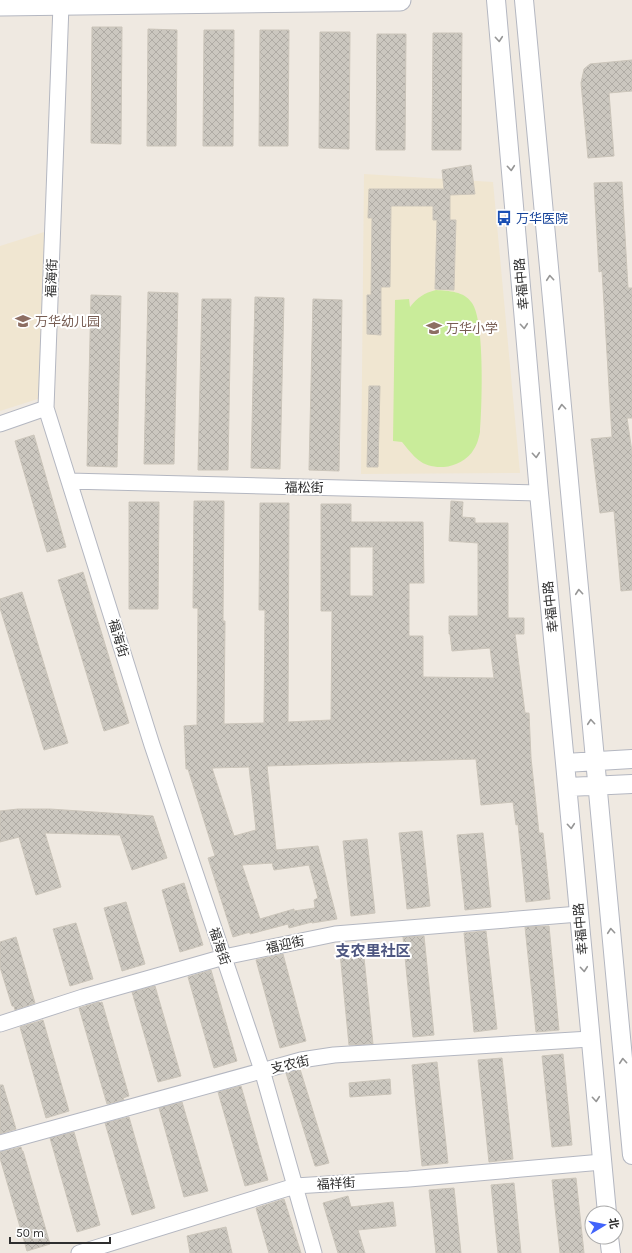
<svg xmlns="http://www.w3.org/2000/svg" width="632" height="1253" viewBox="0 0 632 1253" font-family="Karla,'Noto Sans SC',sans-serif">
	<defs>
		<pattern id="building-cross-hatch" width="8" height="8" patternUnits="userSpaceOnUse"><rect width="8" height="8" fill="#cbc7bf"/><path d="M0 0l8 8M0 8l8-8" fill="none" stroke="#afaba4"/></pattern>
	</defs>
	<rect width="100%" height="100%" fill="#efe9e1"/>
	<path fill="#f0e6d1" d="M364 174 493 182 520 473 361 474Z
		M44 232 47 396 0 411V246Z"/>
	<path fill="#c9ec9a" d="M436 290C449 291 464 291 472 303 485 321 482 408 480 432 479 437 477 445 474 449 468 460 455 466 444 467 422 468 415 458 402 442L393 441 395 300 409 299 410 307C418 297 424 293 436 290Z"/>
	<path fill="url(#building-cross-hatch)" stroke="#cbc5ba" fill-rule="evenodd" d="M92 27H122L121 144 91 143Z
		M148 29 177 30 176 146H147Z
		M204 30H234L233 146H203Z
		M260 30H289L288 146H259Z
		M320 32H350L349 149 319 148Z
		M433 33H462L461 150H432Z
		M377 34H406L405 150H376Z
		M632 60V91L609 93 614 156 588 158 581 83 584 69 590 64Z
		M471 165 475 194 450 195V220H456L454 290 435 289 437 220H433V206H391L390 287H381V335L367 334V295H371L372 218H368L369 189H444L442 170Z
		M622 182 628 288H632V418H627L632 452V590L621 591 614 511 600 513 591 439 612 437 602 271 599 272 594 183Z
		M148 292 178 293 174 464H144Z
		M91 295 121 296 117 467 87 466Z
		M255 297 284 298 280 469 251 468Z
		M202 299H231L228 470H198Z
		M313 299 342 300 339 471 309 470Z
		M369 386H380L378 467H367Z
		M34 435 66 547 47 552 15 441Z
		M194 501H224L223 621H225L224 724 264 723 265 610H259L260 503H289L288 722 331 720 332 611H321V504H351V522H423L424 583H409V636H423V677L494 678 490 648 452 651 450 634H449V616H478V543L449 541 451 501 463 502 462 517 475 518V523H508V618H524V634H515L525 713H529L531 758 539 833H543L550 899 526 902 518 824 516 825 513 802 481 805 476 759 267 766 276 850 318 846 337 919 312 923V922L289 928 288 924 250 934V932L233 937 208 858 215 856 188 769H186L184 726 197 725 198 608H193ZM350 547H373V596H350ZM249 767 256 830 234 836 212 768ZM272 863 274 870 309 865 318 898 314 900 315 908 294 911V909L260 919 242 865Z
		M129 502H159L158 609H129Z
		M83 572 129 723 104 731 58 580Z
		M22 592 68 743 44 750 0 608V599Z
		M18 809H50L153 816 167 858 132 870 120 835 45 833 61 887 36 895 19 837 0 842V811Z
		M422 831 430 906 407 909 399 833Z
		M483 833 491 907 465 910 457 835Z
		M367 839 375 913 351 916 343 841Z
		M184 883 203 945 180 952 162 890Z
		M126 902 145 964 122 971 104 908Z
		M76 923 93 979 70 986 53 929Z
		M549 926 559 1030 536 1032 525 927Z
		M486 931 497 1029 474 1032 464 933Z
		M424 936 434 1035 413 1037 403 937Z
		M16 937 35 1003 15 1010 14 1006H12L0 967V942Z
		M363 948 373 1044 349 1045 340 953Z
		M283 954 306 1041 280 1048 256 960Z
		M211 970 237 1061 214 1068 188 977Z
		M155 986 181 1076 158 1082 132 992Z
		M99 1002 100 1003 102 1002 129 1096 123 1098 124 1100 107 1104 79 1008Z
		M43 1020 69 1111 46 1118 20 1027Z
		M563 1054 572 1145 552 1147 542 1056Z
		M502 1058 513 1159 489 1162 478 1060Z
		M437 1062 448 1163 422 1166 412 1065Z
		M300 1069 329 1163 317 1166H315L286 1073Z
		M390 1079 391 1094 350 1097 349 1083Z
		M0 1085H3L16 1129 0 1134Z
		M241 1086 268 1180 245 1186 218 1092Z
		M182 1102 208 1191 184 1197 159 1108Z
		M129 1117 155 1208 132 1215 105 1123Z
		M74 1132 100 1225 77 1232 50 1138Z
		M21 1147 22 1151H23L50 1244 27 1251 0 1158V1152Z
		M576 1178 584 1253H560L552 1180Z
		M514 1183 521 1253H498L491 1185Z
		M454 1188 461 1253H436L429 1190Z
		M348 1196 351 1207 393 1202 396 1226 358 1230 365 1253H338L323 1203Z
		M284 1199 301 1253H269L256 1208Z
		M226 1227 232 1253H190L187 1236Z"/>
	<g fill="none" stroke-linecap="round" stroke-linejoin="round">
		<defs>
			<path id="minor" d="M61 5 46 408 152 745 262 1070 314 1253
				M0 424 46 408
				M69 481 539 493
				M0 1024 83 997 224 957 335 934 579 914
				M0 1143 301 1060 334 1055 590 1039
				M79 1253 295 1186 409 1179 602 1162"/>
			<path id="tertiary" d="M496 0 539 493 565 763 607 1213
				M524 0 632 1155
				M565 763 632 759
				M568 787 632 784
				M609 1237 611 1253"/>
			<path id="secondary" d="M0 5 400 0"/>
		</defs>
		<use href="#minor" stroke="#b4b7c1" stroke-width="17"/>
		<use href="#tertiary" stroke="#b4b7c1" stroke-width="20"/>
		<use href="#secondary" stroke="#b4b7c1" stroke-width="23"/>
		<use href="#minor" stroke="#fff" stroke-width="15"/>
		<use href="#tertiary" stroke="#fff" stroke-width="18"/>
		<use href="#secondary" stroke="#fff" stroke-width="21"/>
	</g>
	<defs><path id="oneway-chevron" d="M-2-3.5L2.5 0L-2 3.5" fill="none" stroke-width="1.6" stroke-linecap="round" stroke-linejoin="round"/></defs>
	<g stroke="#969696">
		<use href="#oneway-chevron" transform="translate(499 39) rotate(85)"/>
		<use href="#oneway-chevron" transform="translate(511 168) rotate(85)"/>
		<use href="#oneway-chevron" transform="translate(550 278) rotate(-95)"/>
		<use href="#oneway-chevron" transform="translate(524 326) rotate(85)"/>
		<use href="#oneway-chevron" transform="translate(562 407) rotate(-95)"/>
		<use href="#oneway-chevron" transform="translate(536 455) rotate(85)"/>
		<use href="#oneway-chevron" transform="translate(579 592) rotate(-95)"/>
		<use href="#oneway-chevron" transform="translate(591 722) rotate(-95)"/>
		<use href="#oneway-chevron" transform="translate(571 826) rotate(85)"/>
		<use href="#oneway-chevron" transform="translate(611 931) rotate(-95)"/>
		<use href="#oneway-chevron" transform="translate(584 969) rotate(85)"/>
		<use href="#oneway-chevron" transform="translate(623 1061) rotate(-95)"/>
		<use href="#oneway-chevron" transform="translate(596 1099) rotate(85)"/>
	</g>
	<defs>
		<symbol id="bus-bare" viewBox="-9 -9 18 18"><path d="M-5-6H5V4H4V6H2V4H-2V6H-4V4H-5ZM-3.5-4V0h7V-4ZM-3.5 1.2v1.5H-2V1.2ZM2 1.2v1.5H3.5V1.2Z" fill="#1a4fb4" stroke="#fff" stroke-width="2.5" paint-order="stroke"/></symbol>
		<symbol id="school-bare" viewBox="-9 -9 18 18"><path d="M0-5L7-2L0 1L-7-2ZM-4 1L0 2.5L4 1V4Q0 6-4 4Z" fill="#8d6e63" stroke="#fff" stroke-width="2.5" paint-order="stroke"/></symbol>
	</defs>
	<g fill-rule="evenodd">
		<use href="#bus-bare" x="493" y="207" width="22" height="22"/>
		<use href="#school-bare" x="12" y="310" width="22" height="22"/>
		<use href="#school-bare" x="423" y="317" width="22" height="22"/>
	</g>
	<g text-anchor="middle" stroke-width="4" stroke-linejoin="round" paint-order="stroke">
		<g font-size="13" fill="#164399" stroke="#fff" text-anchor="start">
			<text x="516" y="223">万华医院</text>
		</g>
		<g font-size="13" fill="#2e2e2e" stroke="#fff">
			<text transform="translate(51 278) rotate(-88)" y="5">福海街</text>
			<text transform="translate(521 284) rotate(-95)" y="5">幸福中路</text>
			<text transform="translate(304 487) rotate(1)" y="5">福松街</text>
			<text transform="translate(550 607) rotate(-96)" y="5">幸福中路</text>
			<text transform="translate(119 638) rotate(73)" y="5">福海街</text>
			<text transform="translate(580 929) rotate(-95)" y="5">幸福中路</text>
			<text transform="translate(285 944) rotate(-12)" y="5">福迎街</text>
			<text transform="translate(220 946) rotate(71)" y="5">福海街</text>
			<text transform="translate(290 1064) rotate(-13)" y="5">支农街</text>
			<text transform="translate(336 1183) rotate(-4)" y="5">福祥街</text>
		</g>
		<g font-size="13" fill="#785e54" stroke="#fff" text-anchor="start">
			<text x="35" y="326">万华幼儿园</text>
			<text x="446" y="333">万华小学</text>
		</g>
		<g font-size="15" font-weight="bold" fill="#4d5680" stroke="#fff">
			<text x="373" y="956">支农里社区</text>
		</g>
	</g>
	<g transform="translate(604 1225) rotate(80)"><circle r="19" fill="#ffffff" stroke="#ababab"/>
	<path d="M0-3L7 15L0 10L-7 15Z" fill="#4264fb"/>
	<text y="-6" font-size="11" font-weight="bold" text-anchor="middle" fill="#2e2e2e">北</text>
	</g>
	<path d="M10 1237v6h100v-6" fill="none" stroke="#2e2e2e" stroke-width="2"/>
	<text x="16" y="1237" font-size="12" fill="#2e2e2e" stroke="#ffffff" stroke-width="3" paint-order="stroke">50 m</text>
</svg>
